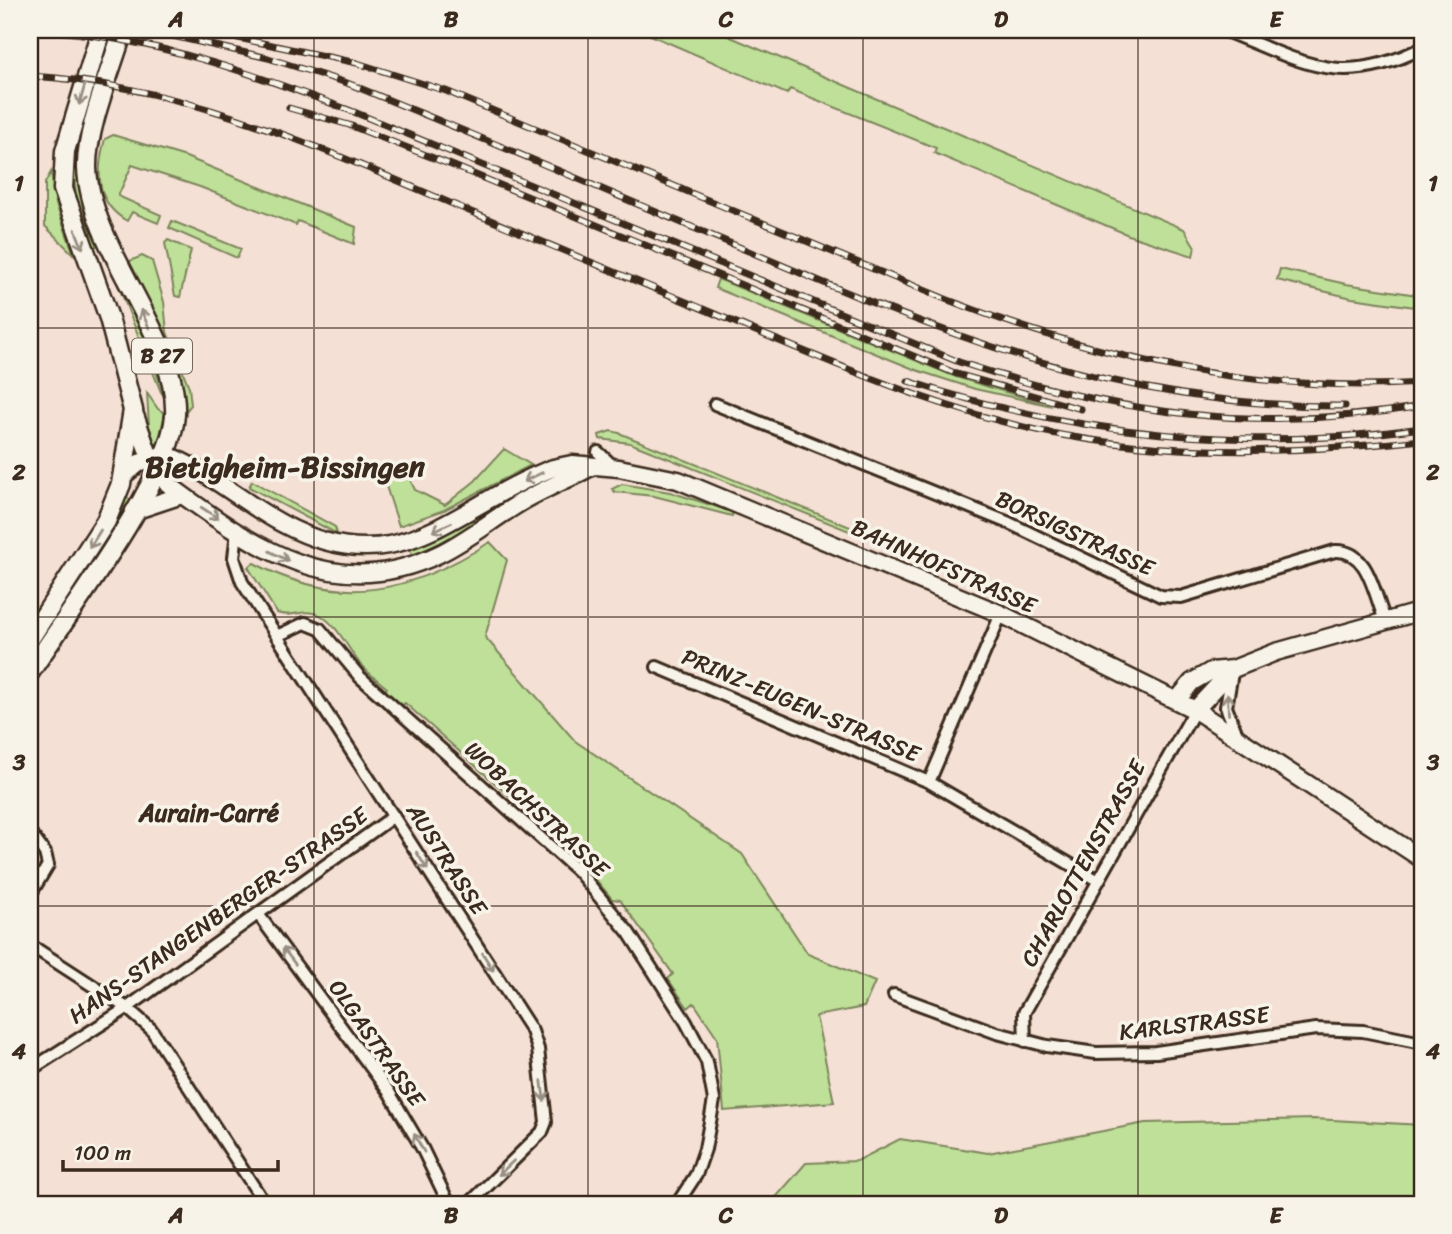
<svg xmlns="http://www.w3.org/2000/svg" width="1452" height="1234" viewBox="0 0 1452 1234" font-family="Sriracha,sans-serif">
	<rect width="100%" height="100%" fill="#f4e0d4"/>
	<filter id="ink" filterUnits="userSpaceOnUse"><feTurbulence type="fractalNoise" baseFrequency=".0143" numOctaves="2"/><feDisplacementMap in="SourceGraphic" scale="14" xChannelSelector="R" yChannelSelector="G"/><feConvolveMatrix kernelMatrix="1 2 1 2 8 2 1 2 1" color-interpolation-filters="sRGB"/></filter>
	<g filter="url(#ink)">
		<path fill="#bfe099" stroke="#7d855c" stroke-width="2" d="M639 30H714L1184 229 1195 247 1193 256 1131 236 934 153 936 148 790 89 787 94Z
			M76 131 81 132C72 178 84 204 102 244L94 247C77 204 68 179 76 131Z
			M113 135 186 157 356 227 354 244 298 221 296 225 200 187 132 165 118 196 161 215 158 223 132 212 127 221C95 203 96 171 105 139Z
			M51 172 56 204 74 255 45 226V183Z
			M172 221 241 249 237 258 169 228Z
			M168 240 191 250 180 297 175 296 165 243Z
			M142 256 152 261 164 302 167 332 189 387 191 405 186 411 180 385 130 267V261Z
			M1280 269 1346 284 1417 295 1422 297V308L1352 298 1277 280Z
			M718 279 956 377 1052 406 975 389 916 370 715 288Z
			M116 280 146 340 164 396 161 392Z
			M147 393 158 409 165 413 157 449 149 426Z
			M611 431 619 433 941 564 939 567 630 443 600 439 599 435Z
			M504 449 531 465 444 510 399 526 384 480 407 473 415 490 445 505 475 481Z
			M550 474 553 480 442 545 413 557 410 548C460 530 501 496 550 474Z
			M252 481 335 527 337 534 249 487Z
			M622 484 670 492 733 512 732 516 654 496 615 492 612 489Z
			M125 496 132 501 30 660V652L108 532Z
			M490 542 507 560 485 637 575 741 742 854 808 954 875 982 864 1007 816 1016 834 1102 724 1111 717 1037 694 1003 688 1008 668 979 673 974 620 900 612 899 581 862 569 856 572 852 405 703 401 706 384 692 387 688C379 681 369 674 362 666 348 650 339 626 320 615 305 607 291 619 277 613L248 567 254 563C340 609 411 593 490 542Z
			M1314 1119 1422 1125V1204H770L806 1163 857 1161 900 1139 988 1153 1145 1123Z"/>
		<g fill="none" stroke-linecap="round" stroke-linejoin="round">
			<defs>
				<path id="street" d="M523 30V31
					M1223 30C1302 61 1339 90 1422 48
					M715 404 1009 523 1161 596 1181 597 1335 551C1370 549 1374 597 1386 622
					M598 452 613 466
					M237 531 234 558 242 582 532 1031 538 1049 546 1122 542 1132 469 1204
					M279 635 305 623 320 629 360 677 579 872 629 933 686 1022 707 1062 714 1100 705 1149 696 1175 677 1204
					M657 667 929 782 1097 880
					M1232 673 1226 707 1238 737
					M929 782 1001 614
					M30 833 45 853 48 865 30 895
					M258 914 389 1092 422 1148 449 1204
					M30 945 127 1008 151 1029 265 1204
					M894 995 997 1033 1047 1046 1096 1053 1156 1052 1316 1029 1363 1031 1422 1043
					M1025 1041 1024 1013 1195 710
					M30 1070 127 1008 394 816"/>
				<path id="secondary" d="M133 410C145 439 148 468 173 488 256 549 336 604 439 554 468 540 493 519 520 503 543 489 568 480 591 467
					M122 477 139 463 164 454C206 469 243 503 283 524 401 587 453 506 553 468L572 464 619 468 678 480 1001 614 1195 710 1422 859
					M134 511 182 495
					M1177 700 1192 682 1211 671 1233 669 1276 652 1422 611
					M1195 710 1233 669"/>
				<path id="primary" d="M30 638 106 521 121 484 133 410 109 318 63 189 65 151 101 30
					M30 672C67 615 171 478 175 415 179 337 90 249 87 168 86 129 112 68 123 30"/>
			</defs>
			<use href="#street" stroke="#3b2a1e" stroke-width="16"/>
			<use href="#secondary" stroke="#3b2a1e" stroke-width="21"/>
			<use href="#primary" stroke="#3b2a1e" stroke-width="23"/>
			<use href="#street" stroke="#f7f3e8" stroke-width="10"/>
			<use href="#secondary" stroke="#f7f3e8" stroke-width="16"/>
			<use href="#primary" stroke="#f7f3e8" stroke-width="18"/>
			<defs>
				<path id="rail" d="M42 30C151 37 252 73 354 112L959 362C1118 414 1256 434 1422 406
					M147 30 268 58 347 83C474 134 599 188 725 241 933 330 1114 408 1345 406
					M200 30 357 63 446 91 943 298C1100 359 1253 394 1422 383
					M30 76C186 84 334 154 476 214 563 251 652 287 739 324 849 370 960 419 1079 438 1193 457 1308 452 1422 440
					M289 108 349 125 454 166 957 374 1081 409
					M908 381C1074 436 1249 452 1422 428"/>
			</defs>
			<use href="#rail" stroke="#3b2a1e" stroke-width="7"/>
			<use href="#rail" stroke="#f7f3e8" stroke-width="4.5" stroke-dasharray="13" stroke-linecap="butt"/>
		</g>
		<defs><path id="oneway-shaft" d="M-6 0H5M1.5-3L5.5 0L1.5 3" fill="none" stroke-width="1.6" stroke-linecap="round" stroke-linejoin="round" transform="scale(1.75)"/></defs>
		<g stroke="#998e83">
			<use href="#oneway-shaft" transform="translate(82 95) rotate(106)"/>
			<use href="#oneway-shaft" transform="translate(79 239) rotate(68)"/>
			<use href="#oneway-shaft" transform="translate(145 319) rotate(-115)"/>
			<use href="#oneway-shaft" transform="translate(533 477) rotate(155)"/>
			<use href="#oneway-shaft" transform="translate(210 513) rotate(33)"/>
			<use href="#oneway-shaft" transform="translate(442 527) rotate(155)"/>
			<use href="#oneway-shaft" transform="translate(95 539) rotate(122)"/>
			<use href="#oneway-shaft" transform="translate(279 556) rotate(27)"/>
			<use href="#oneway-shaft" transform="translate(1228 704) rotate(-93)"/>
			<use href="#oneway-shaft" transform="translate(422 861) rotate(58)"/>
			<use href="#oneway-shaft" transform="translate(289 956) rotate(-127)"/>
			<use href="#oneway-shaft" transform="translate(488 962) rotate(58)"/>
			<use href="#oneway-shaft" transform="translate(543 1091) rotate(83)"/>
			<use href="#oneway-shaft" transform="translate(419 1143) rotate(-119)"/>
			<use href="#oneway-shaft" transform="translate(506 1168) rotate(136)"/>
		</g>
	</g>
	<path fill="none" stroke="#3b2a1e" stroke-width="2" stroke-opacity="0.55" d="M314 30V1204M588 30V1204M863 30V1204M1138 30V1204M30 328H1422M30 617H1422M30 906H1422"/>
	<g text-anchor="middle" stroke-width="7" stroke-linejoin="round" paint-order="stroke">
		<rect fill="#f7f3e8" stroke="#73665b" stroke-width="2" x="132" y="338.5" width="60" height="35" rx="5"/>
		<g font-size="21" font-weight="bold" fill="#3b2a1e">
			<text x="162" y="363">B 27</text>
		</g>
		<g font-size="23" fill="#3b2a1e" stroke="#f7f3e8">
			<text transform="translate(1075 533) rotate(25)" y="8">BORSIGSTRASSE</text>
			<text transform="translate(944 566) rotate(24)" y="8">BAHNHOFSTRASSE</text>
			<text transform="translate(801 705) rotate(23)" y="8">PRINZ-EUGEN-STRASSE</text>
			<text transform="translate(537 809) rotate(43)" y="8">WOBACHSTRASSE</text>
			<text transform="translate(447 859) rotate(57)" y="8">AUSTRASSE</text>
			<text transform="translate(1083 863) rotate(-61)" y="8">CHARLOTTENSTRASSE</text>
			<text transform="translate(218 915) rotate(-35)" y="8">HANS-STANGENBERGER-STRASSE</text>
			<text transform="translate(1194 1023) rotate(-7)" y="8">KARLSTRASSE</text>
			<text transform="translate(377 1043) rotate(55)" y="8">OLGASTRASSE</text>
		</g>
		<g font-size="24" font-weight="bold" fill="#3b2a1e" stroke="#f7f3e8">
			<text x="209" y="821">Aurain-Carré</text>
		</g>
		<g font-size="30" font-weight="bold" fill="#3b2a1e" stroke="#f7f3e8">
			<text x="285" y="477">Bietigheim-Bissingen</text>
		</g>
	</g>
	<rect width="1452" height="1234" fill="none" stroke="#f7f3e8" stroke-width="77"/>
	<path d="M63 1160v10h215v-10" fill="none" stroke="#3b2a1e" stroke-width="3.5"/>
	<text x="74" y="1160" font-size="21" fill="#3b2a1e" stroke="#f7f3e8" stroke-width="5" paint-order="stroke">100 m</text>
	<rect x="38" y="38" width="1376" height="1158" fill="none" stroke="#3b2a1e" stroke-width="2.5"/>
	<g font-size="23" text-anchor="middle" font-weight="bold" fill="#3b2a1e">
		<text x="176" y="27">A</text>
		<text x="451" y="27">B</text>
		<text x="726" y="27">C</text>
		<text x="1001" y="27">D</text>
		<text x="1276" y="27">E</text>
		<text x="19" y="191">1</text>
		<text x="1433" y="191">1</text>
		<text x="19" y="480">2</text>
		<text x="1433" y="480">2</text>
		<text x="19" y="770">3</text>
		<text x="1433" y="770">3</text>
		<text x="19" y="1059">4</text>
		<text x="1433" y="1059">4</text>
		<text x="176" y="1223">A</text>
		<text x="451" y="1223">B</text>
		<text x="726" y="1223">C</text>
		<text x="1001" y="1223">D</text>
		<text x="1276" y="1223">E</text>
	</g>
</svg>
